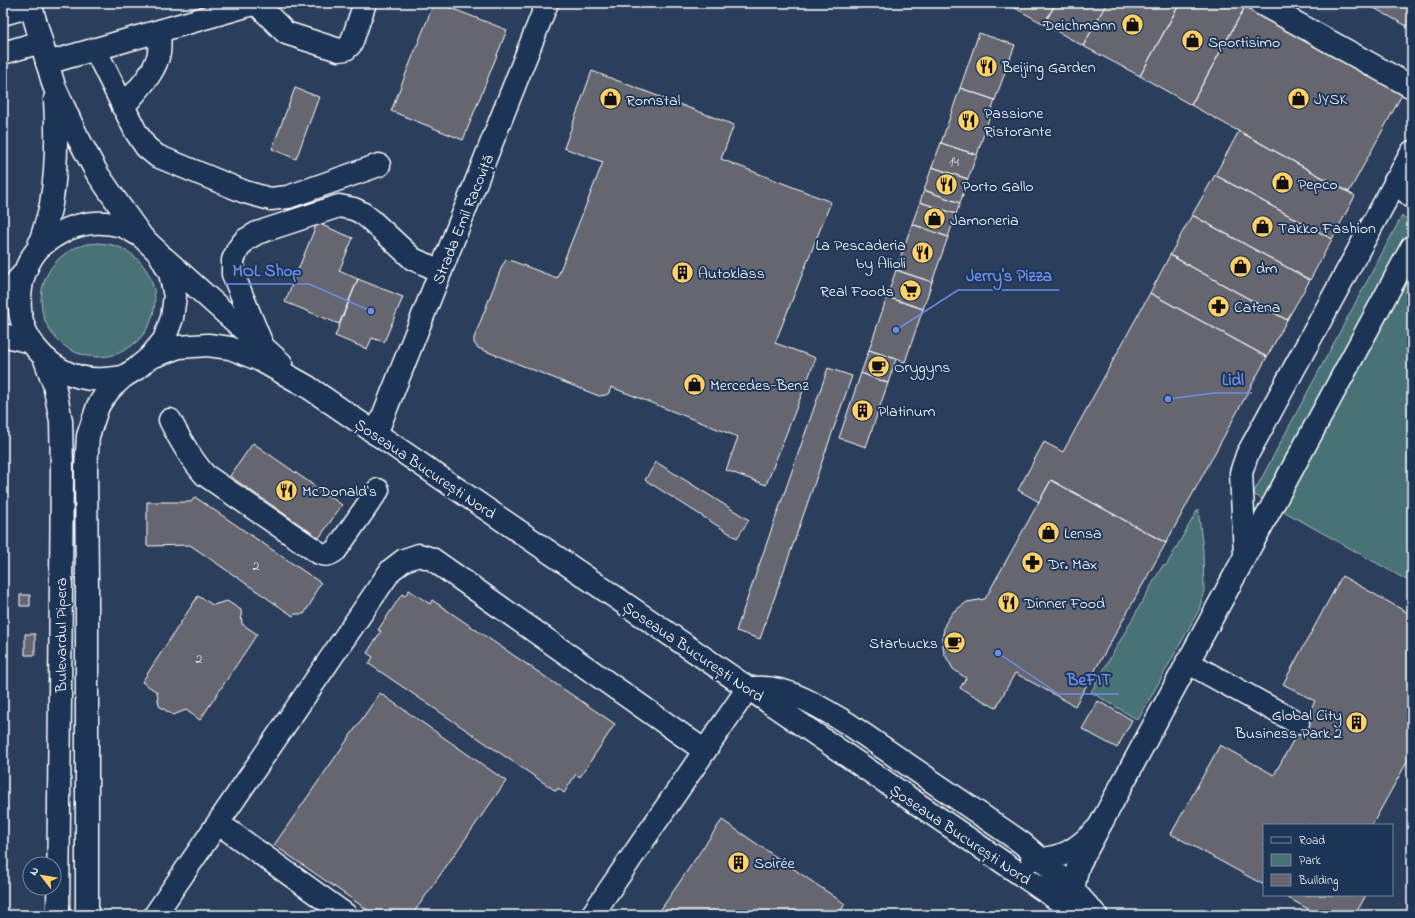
<svg xmlns="http://www.w3.org/2000/svg" width="1415" height="918" viewBox="0 0 1415 918" font-family="'Indie Flower',sans-serif">
	<rect width="100%" height="100%" fill="#2b3f5c"/>
	<filter id="ink" filterUnits="userSpaceOnUse"><feTurbulence type="fractalNoise" baseFrequency=".025" numOctaves="2"/><feDisplacementMap in="SourceGraphic" scale="8" xChannelSelector="R" yChannelSelector="G"/><feConvolveMatrix kernelMatrix="1 2 1 2 8 2 1 2 1" color-interpolation-filters="sRGB"/></filter>
	<g filter="url(#ink)">
		<path fill="#497276" stroke="#a4b8ba" d="M1402 216 1412 222V583L1253 494Z
			M41 300a57 57 0 1 1 114 0a57 57 0 1 1-114 0Z
			M1198 509 1203 550 1204 591 1199 610 1138 720 1091 692 1163 565 1166 566Z"/>
		<path fill="#65666f" stroke="#fff" d="M434 3H438L507 30 463 140 391 111Z
			M1006 3H1056L1044 24Z
			M1056 3H1107L1083 46 1044 24Z
			M1107 3H1180L1140 76 1083 46Z
			M1180 3H1243L1246 5 1191 105 1140 76Z
			M1365 3H1412V29Z
			M1246 5 1404 91 1349 192 1191 105Z
			M979 33 1015 45 995 100 960 88Z
			M592 71 734 125 721 159 831 202 775 343 816 358 766 485 726 470 738 437 611 387 609 393 606 395 599 396 478 348 474 343V338L502 266 506 260 512 261 557 278 603 162 564 148Z
			M295 88 319 97 296 159 272 149Z
			M960 88 995 100 977 155 941 143Z
			M1239 131 1355 196 1332 239 1215 175Z
			M941 143 977 155 968 179 932 167Z
			M932 167 968 179 960 203 924 190Z
			M1215 175 1332 239 1310 280 1192 215Z
			M924 190 960 203 956 214 920 202Z
			M920 202 956 214 948 237 912 224Z
			M1192 215 1310 280 1287 320 1170 255Z
			M317 223 353 238 339 271 358 279 339 324 285 302Z
			M912 224 948 237 932 282 896 270Z
			M1170 255 1287 320 1267 357 1150 293Z
			M896 270 932 282 923 309 887 297Z
			M358 279 403 297 384 342 372 338 367 349 335 336Z
			M1150 293 1267 357 1166 543 1051 480 1039 502 1018 490 1044 442 1063 452Z
			M887 297 923 309 905 362 869 350Z
			M869 350 896 359 888 383 861 373Z
			M828 368 852 376 760 639 736 631Z
			M861 373 888 383 866 447 839 438Z
			M253 443 342 505 319 538 230 476Z
			M656 462 749 520 737 538 645 480Z
			M1051 480 1166 543 1075 706 1015 673 996 708 960 688 966 678 953 669 944 653 942 639 945 624 953 612 967 602 985 599Z
			M195 497 321 583 314 594V598L304 614H295L293 616 190 545 147 546V502H191Z
			M1342 576 1412 615V753L1372 825H1264V885L1171 834 1220 745 1274 775 1315 701 1283 684Z
			M409 590 430 604 432 600 615 724 580 777 576 774 564 793 558 788 556 791 369 664 373 657 367 653 381 631 378 630 402 594 405 596Z
			M20 595H30V606H20Z
			M198 596 213 605 227 601 241 610 242 624 257 634 200 720 186 710 173 715 159 706 157 692 142 682Z
			M25 634H35V655H25Z
			M380 693 506 781 412 915H375L274 845Z
			M1098 701 1132 720 1117 748 1082 729Z
			M722 820 845 904 838 915H657Z
			M1283 895H1366L1355 915H1319Z"/>
		<g fill="none" stroke-linecap="round" stroke-linejoin="round">
			<defs>
				<path id="minor" d="M256 3 286 33 339 50 346 49 351 44 365 3
					M1260 3 1412 87
					M3 14 31 6
					M95 49 136 132 146 147 157 156 245 192 270 199 288 197 379 165
					M3 53 41 42
					M47 63 257 3
					M123 107C136 91 155 74 159 53 160 46 159 38 160 31
					M1395 181 1412 197
					M3 297 24 273
					M3 335 31 342
					M263 347 233 274V260L238 249 245 240 257 233 339 206 354 209 362 213 371 220 413 259 441 271
					M170 420C180 440 190 458 205 475L319 553C326 556 330 555 336 550L378 490
					M376 434 547 3
					M1245 555 1241 473 1247 455 1412 152
					M1187 662 1298 723
					M218 823 346 915
					M1077 907C1072 893 1074 878 1079 864L1412 247
					M155 915 391 570 404 560 419 555 432 559 705 751
					M592 915 748 688"/>
				<path id="major" d="M30 3 54 86 76 134 97 173 117 202 142 237 159 253 170 273 175 296 172 318 164 340 149 358 136 369 123 377 112 387 103 398 98 406 88 436 86 468 87 585V915
					M38 249C42 235 48 220 51 204 57 170 57 134 55 99
					M164 258 281 363
					M44 357 54 384 61 421 62 470 58 915
					M149 358 179 347 208 345 230 348 260 360 308 387 1080 915
					M123 377C108 379 94 381 80 377 53 371 29 347 22 321 18 308 20 294 22 281 25 270 30 258 38 249 47 240 57 234 68 229 85 222 105 221 122 226 128 228 135 233 141 236
					M748 688C757 688 765 687 773 689 797 692 826 711 847 723L1022 843C1049 865 1073 889 1096 915
					M1032 859C1063 860 1077 849 1098 828"/>
			</defs>
			<use href="#minor" stroke="#fff" stroke-width="25"/>
			<use href="#major" stroke="#fff" stroke-width="25"/>
			<use href="#minor" stroke="#1d3557" stroke-width="22"/>
			<use href="#major" stroke="#1d3557" stroke-width="22"/>
		</g>
	</g>
	<defs>
		<symbol id="shop-disc" viewBox="-11 -11 22 22"><circle r="9.5" fill="#ffd166" stroke="#1d3557"/><path d="M-5-2.5h2.3a2.7 3.5 0 0 1 5.4 0H5L5.5 6h-11ZM-1.5-2.5h3a1.5 2.3 0 0 0-3 0Z" fill="#111"/></symbol>
		<symbol id="restaurant-disc" viewBox="-11 -11 22 22"><circle r="9.5" fill="#ffd166" stroke="#1d3557"/><path d="M-5-6h1v4h1v-4h1v4h1v-4h1v5L-1.5 .5V6h-2V.5L-5-1ZM5-6V6H3V1.5H1.5Q1.5-4 5-6Z" fill="#111"/></symbol>
		<symbol id="building-disc" viewBox="-11 -11 22 22"><circle r="9.5" fill="#ffd166" stroke="#1d3557"/><path d="M-4-6H4V6H1V3H-1V6H-4ZM-2.5-4.3h1.7v1.8h-1.7ZM.8-4.3h1.7v1.8H.8ZM-2.5-1h1.7V.8h-1.7ZM.8-1h1.7V.8H.8Z" fill="#111"/></symbol>
		<symbol id="supermarket-disc" viewBox="-11 -11 22 22"><circle r="9.5" fill="#ffd166" stroke="#1d3557"/><path d="M-6-5.5h2.5l.6 2H6L4.5 2H-2.5L-4.4-4H-6ZM-1.5 3.2a1.3 1.3 0 1 0 .1 0ZM3 3.2a1.3 1.3 0 1 0 .1 0Z" fill="#111"/></symbol>
		<symbol id="pharmacy-disc" viewBox="-11 -11 22 22"><circle r="9.5" fill="#ffd166" stroke="#1d3557"/><path d="M-2-6h4v4h4v4h-4v4h-4v-4h-4v-4h4Z" fill="#111"/></symbol>
		<symbol id="cafe-disc" viewBox="-11 -11 22 22"><circle r="9.5" fill="#ffd166" stroke="#1d3557"/><path d="M-5.5-4.5H6V0H3Q3 3.5 0 3.5H-2.5Q-5.5 3.5-5.5 0ZM3-3.2v2h1.7v-2ZM-6 4.5H4V6H-6Z" fill="#111"/></symbol>
	</defs>
	<g fill-rule="evenodd">
		<use href="#shop-disc" x="1120" y="12" width="25" height="25"/>
		<use href="#shop-disc" x="1180" y="28" width="25" height="25"/>
		<use href="#restaurant-disc" x="974" y="54" width="25" height="25"/>
		<use href="#shop-disc" x="1286" y="86" width="25" height="25"/>
		<use href="#shop-disc" x="598" y="86" width="25" height="25"/>
		<use href="#restaurant-disc" x="956" y="108" width="25" height="25"/>
		<use href="#shop-disc" x="1270" y="170" width="25" height="25"/>
		<use href="#restaurant-disc" x="934" y="172" width="25" height="25"/>
		<use href="#shop-disc" x="922" y="206" width="25" height="25"/>
		<use href="#shop-disc" x="1250" y="214" width="25" height="25"/>
		<use href="#restaurant-disc" x="910" y="240" width="25" height="25"/>
		<use href="#shop-disc" x="1228" y="254" width="25" height="25"/>
		<use href="#building-disc" x="670" y="260" width="25" height="25"/>
		<use href="#supermarket-disc" x="898" y="278" width="25" height="25"/>
		<use href="#pharmacy-disc" x="1206" y="294" width="25" height="25"/>
		<use href="#cafe-disc" x="866" y="354" width="25" height="25"/>
		<use href="#shop-disc" x="682" y="372" width="25" height="25"/>
		<use href="#building-disc" x="850" y="398" width="25" height="25"/>
		<use href="#restaurant-disc" x="274" y="478" width="25" height="25"/>
		<use href="#shop-disc" x="1036" y="520" width="25" height="25"/>
		<use href="#pharmacy-disc" x="1020" y="550" width="25" height="25"/>
		<use href="#restaurant-disc" x="996" y="590" width="25" height="25"/>
		<use href="#cafe-disc" x="942" y="630" width="25" height="25"/>
		<use href="#building-disc" x="1344" y="710" width="25" height="25"/>
		<use href="#building-disc" x="726" y="850" width="25" height="25"/>
	</g>
	<g text-anchor="middle" stroke-width="4" stroke-linejoin="round" paint-order="stroke">
		<g font-size="14" fill="#d8d9db">
			<text x="954" y="166">14</text>
			<text x="256" y="570">2</text>
			<text x="199" y="663">2</text>
		</g>
		<g font-size="16" fill="#fff" stroke="#1d3557" text-anchor="start">
			<text x="1116" y="30" text-anchor="end">Deichmann</text>
			<text x="1208" y="47">Sportisimo</text>
			<text x="1002" y="72">Beijing Garden</text>
			<text x="1314" y="104">JYSK</text>
			<text x="626" y="105">Romstal</text>
			<text x="984" y="118">Passione<tspan x="984" dy="18">Ristorante</tspan></text>
			<text x="1298" y="189">Pepco</text>
			<text x="962" y="191">Porto Gallo</text>
			<text x="950" y="225">Jamoneria</text>
			<text x="1278" y="233">Takko Fashion</text>
			<text x="906" y="250" text-anchor="end">La Pescaderia<tspan x="906" dy="18">by Alioli</tspan></text>
			<text x="1256" y="273">dm</text>
			<text x="698" y="278">Autoklass</text>
			<text x="894" y="296" text-anchor="end">Real Foods</text>
			<text x="1234" y="312">Catena</text>
			<text x="894" y="372">Orygyns</text>
			<text x="710" y="390">Mercedes-Benz</text>
			<text x="878" y="416">Platinum</text>
			<text x="302" y="496">McDonald's</text>
			<text x="1064" y="538">Lensa</text>
			<text x="1048" y="569">Dr. Max</text>
			<text x="1024" y="608">Dinner Food</text>
			<text x="938" y="648" text-anchor="end">Starbucks</text>
			<text x="1342" y="720" text-anchor="end">Global City<tspan x="1342" dy="18">Business Park 2</tspan></text>
			<text x="754" y="868">Soirée</text>
		</g>
		<g font-size="16" fill="#fff" stroke="#1d3557">
			<text transform="translate(462 219) rotate(-68)" y="6">Strada Emil Racoviță</text>
			<text transform="translate(426 468) rotate(34)" y="6">Șoseaua București Nord</text>
			<text transform="translate(60 635) rotate(-90)" y="6">Bulevardul Pipera</text>
			<text transform="translate(694 651) rotate(34)" y="6">Șoseaua București Nord</text>
			<text transform="translate(961 834) rotate(34)" y="6">Șoseaua București Nord</text>
		</g>
	</g>
	<path fill="none" stroke="#6c8ce6" stroke-width="1.5" d="M371 311L309 284H224M896 330L958 290H1059M1168 399L1214 393H1252M998 653L1059 694H1119"/>
	<g fill="#6c8ce6" stroke="#1d3557" stroke-width="1.5">
		<circle cx="371" cy="311" r="4"/>
		<circle cx="896" cy="330" r="4"/>
		<circle cx="1168" cy="399" r="4"/>
		<circle cx="998" cy="653" r="4"/>
	</g>
	<g font-size="17" text-anchor="middle" font-weight="bold" fill="#6c8ce6" stroke="#1d3557" stroke-width="4" stroke-linejoin="round" paint-order="stroke">
		<text x="267" y="276">MOL Shop</text>
		<text x="1009" y="281">Jerry's Pizza</text>
		<text x="1233" y="385">Lidl</text>
		<text x="1089" y="685">BeFIT</text>
	</g>
	<rect width="1415" height="918" fill="none" stroke="#1d3557" stroke-width="16"/>
	<rect x="8" y="8" width="1399" height="902" fill="none" stroke="#fff" stroke-width="1.5" filter="url(#ink)"/>
	<rect x="1263" y="824" width="130" height="72" fill="#1d3557" stroke="#77869a"/>
	<rect x="1271" y="837" width="20" height="6" fill="#1d3557" stroke="#77869a"/>
	<text x="1299" y="844" font-size="12" fill="#ffffff">Road</text>
	<rect x="1271" y="854" width="20" height="12" fill="#497276" stroke="#77869a"/>
	<text x="1299" y="864" font-size="12" fill="#ffffff">Park</text>
	<rect x="1271" y="874" width="20" height="12" fill="#65666f" stroke="#77869a"/>
	<text x="1299" y="884" font-size="12" fill="#ffffff">Building</text>
	<g transform="translate(42 876) rotate(301)"><circle r="19" fill="#1d3557" stroke="#77869a"/>
	<path d="M0-3L7 15L0 10L-7 15Z" fill="#ffd166"/>
	<text y="-6" font-size="11" font-weight="bold" text-anchor="middle" fill="#ffffff">N</text>
	</g>
</svg>
